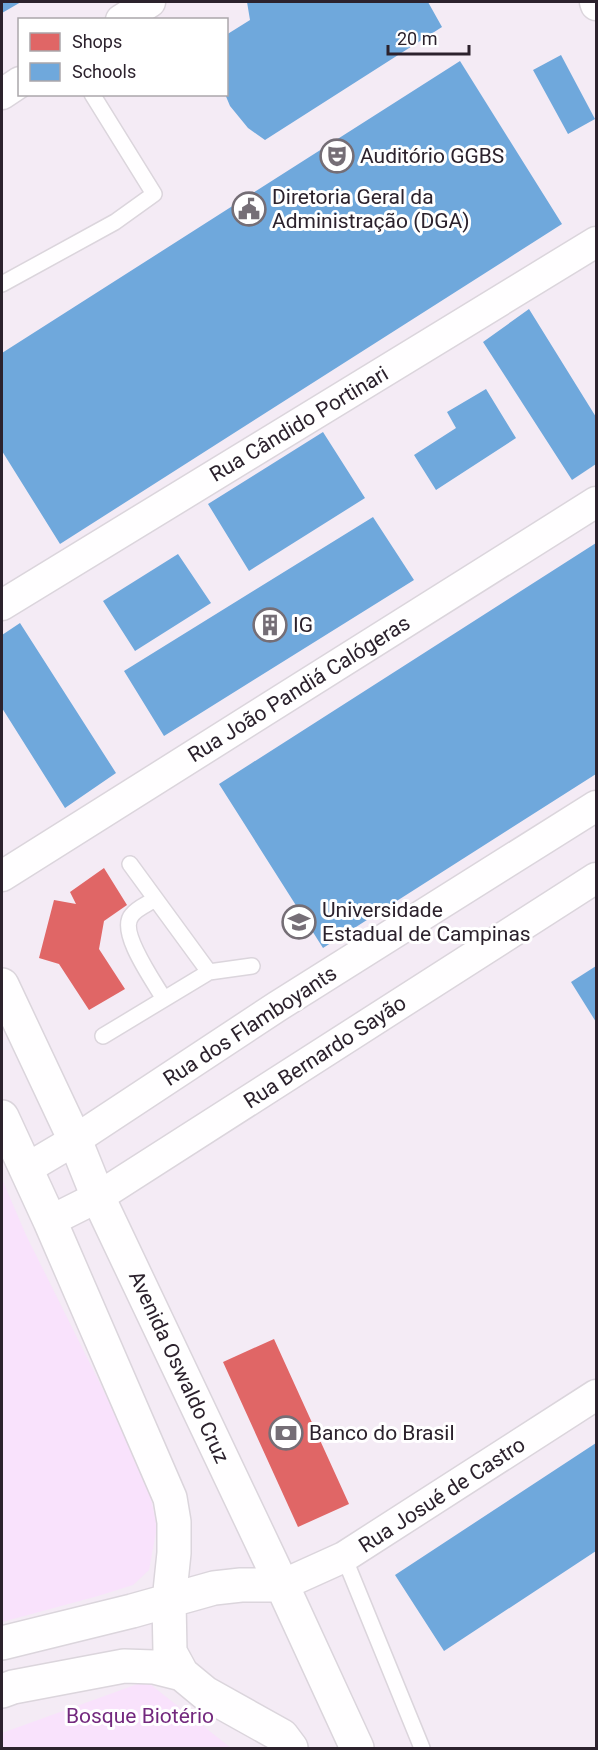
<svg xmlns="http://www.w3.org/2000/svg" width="598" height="1750" viewBox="0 0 598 1750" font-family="Roboto,sans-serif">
	<rect width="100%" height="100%" fill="#fdfafe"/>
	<path fill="#f4ebf5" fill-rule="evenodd" d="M2 2H596V1748H2ZM20 20H226V94H20Z"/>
	<path fill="#f9e2fc" d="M2 1179 26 1235 146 1476 157 1527 149 1570 133 1585 98 1596 2 1622Z
		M146 1681 231 1748H2V1733Z"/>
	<path fill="#e06666" d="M104 868 127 905 104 921 99 949 125 989 89 1010 59 964 39 958 54 900 76 904 70 892Z
		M274 1339 349 1504 298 1527 223 1362Z"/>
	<path fill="#6fa8dc" d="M2 2H21L2 13Z
		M247 2H428L442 27 265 140 248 128 230 106 225 94H226V35L250 20Z
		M561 55 595 119 568 134 533 70Z
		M460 61 562 224 60 544 2 451V353Z
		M529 309 596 417V464L572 480 483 342Z
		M486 389 516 438 436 490 414 455 456 428 447 412Z
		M323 432 365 498 249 571 208 504Z
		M373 517 414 580 164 736 124 671Z
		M596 543V774L323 948 219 784Z
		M178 554 211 603 135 651 103 601Z
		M20 623 116 773 65 808 2 708V635Z
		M596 966V1022L571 982Z
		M596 1443V1551L444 1651 395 1575Z"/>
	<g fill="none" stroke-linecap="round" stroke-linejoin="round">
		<defs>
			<path id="service" d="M2 284 115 222 154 194 92 94
				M130 864 209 972 252 966
				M155 899C148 904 137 908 132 915 117 931 155 983 164 999
				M103 1036 209 972
				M344 1557 422 1748"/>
			<path id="minor" d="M595 2 596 5
				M121 20 150 2
				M2 94 20 82
				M2 605 596 242
				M2 876 596 502
				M26 1169 75 1140 278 1006 596 806
				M50 1221 98 1197 596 878
				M282 1585 344 1557 596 1395"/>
			<path id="tertiary" d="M2 985 75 1140 98 1197 282 1585 357 1748
				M2 1117 50 1221 170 1498 174 1522V1553L169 1601 170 1652 182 1674 205 1693 282 1736 291 1748
				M2 1643 132 1611 214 1588 241 1585H282
				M2 1691 13 1687 124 1666 154 1667 182 1674"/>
		</defs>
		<use href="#service" stroke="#dbd5dc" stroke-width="18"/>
		<use href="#minor" stroke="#dbd5dc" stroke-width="33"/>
		<use href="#tertiary" stroke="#dbd5dc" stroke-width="36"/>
		<use href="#service" stroke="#fffeff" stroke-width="15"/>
		<use href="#minor" stroke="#fffeff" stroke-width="30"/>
		<use href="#tertiary" stroke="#fffeff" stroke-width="33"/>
	</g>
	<defs>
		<symbol id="theatre-ring" viewBox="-11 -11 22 22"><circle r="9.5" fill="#fff" stroke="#756e76" stroke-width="1.5"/><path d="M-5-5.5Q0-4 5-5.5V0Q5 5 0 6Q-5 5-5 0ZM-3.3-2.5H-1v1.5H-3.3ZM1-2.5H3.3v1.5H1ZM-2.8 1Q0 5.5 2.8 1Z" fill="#756e76"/></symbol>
		<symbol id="civic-ring" viewBox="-11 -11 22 22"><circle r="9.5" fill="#fff" stroke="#756e76" stroke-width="1.5"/><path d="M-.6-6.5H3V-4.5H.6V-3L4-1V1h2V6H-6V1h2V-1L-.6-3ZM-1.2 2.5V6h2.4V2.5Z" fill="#756e76"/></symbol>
		<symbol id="building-ring" viewBox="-11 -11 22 22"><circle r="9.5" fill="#fff" stroke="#756e76" stroke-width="1.5"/><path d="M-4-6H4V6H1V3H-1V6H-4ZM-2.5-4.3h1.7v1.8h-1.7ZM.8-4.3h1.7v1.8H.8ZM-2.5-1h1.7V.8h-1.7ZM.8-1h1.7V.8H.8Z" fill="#756e76"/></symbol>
		<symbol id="university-ring" viewBox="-11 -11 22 22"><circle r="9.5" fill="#fff" stroke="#756e76" stroke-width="1.5"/><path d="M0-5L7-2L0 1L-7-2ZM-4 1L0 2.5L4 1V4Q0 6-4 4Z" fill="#756e76"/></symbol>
		<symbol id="bank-ring" viewBox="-11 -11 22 22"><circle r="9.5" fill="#fff" stroke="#756e76" stroke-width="1.5"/><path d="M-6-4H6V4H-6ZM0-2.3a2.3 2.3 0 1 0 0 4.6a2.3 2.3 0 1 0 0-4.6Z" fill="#756e76"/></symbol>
	</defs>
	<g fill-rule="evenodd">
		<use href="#theatre-ring" x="318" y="137" width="38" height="38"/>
		<use href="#civic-ring" x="230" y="190" width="38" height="38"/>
		<use href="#building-ring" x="251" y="606" width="38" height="38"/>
		<use href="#university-ring" x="280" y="903" width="38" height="38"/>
		<use href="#bank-ring" x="267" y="1414" width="38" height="38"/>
	</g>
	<g text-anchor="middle" stroke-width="6" stroke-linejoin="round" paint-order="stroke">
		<g font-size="21" fill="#2c222d" stroke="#fff" text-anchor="start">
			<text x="360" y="163">Auditório GGBS</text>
			<text x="272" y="204">Diretoria Geral da<tspan x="272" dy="24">Administração (DGA)</tspan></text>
			<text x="293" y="632">IG</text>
			<text x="322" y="917">Universidade<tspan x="322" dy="24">Estadual de Campinas</tspan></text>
			<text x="309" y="1440">Banco do Brasil</text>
		</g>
		<g font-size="21" fill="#2c222d" stroke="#fff">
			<text transform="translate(299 424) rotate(-31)" y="7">Rua Cândido Portinari</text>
			<text transform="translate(299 689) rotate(-32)" y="7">Rua João Pandiá Calógeras</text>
			<text transform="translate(250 1026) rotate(-33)" y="7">Rua dos Flamboyants</text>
			<text transform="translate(325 1052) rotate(-33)" y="7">Rua Bernardo Sayão</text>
			<text transform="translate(179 1367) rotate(65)" y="7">Avenida Oswaldo Cruz</text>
			<text transform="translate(442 1495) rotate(-33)" y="7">Rua Josué de Castro</text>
		</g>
		<g font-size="21" fill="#73297e" stroke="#fff">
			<text x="140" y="1723">Bosque Biotério</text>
		</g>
	</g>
	<rect width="598" height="1750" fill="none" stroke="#2c222d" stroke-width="6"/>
	<rect x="18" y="18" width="210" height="78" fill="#ffffff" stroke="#aba7ab" stroke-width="1.5"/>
	<rect x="30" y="33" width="30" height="18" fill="#e06666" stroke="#aba7ab" stroke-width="1.5"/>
	<text x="72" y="48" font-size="18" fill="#2c222d">Shops</text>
	<rect x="30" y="63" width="30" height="18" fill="#6fa8dc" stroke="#aba7ab" stroke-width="1.5"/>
	<text x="72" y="78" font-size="18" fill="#2c222d">Schools</text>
	<path d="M388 45v9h81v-9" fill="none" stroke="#2c222d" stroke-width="3"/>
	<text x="397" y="45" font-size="18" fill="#2c222d" stroke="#ffffff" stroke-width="4.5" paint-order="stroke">20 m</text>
</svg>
